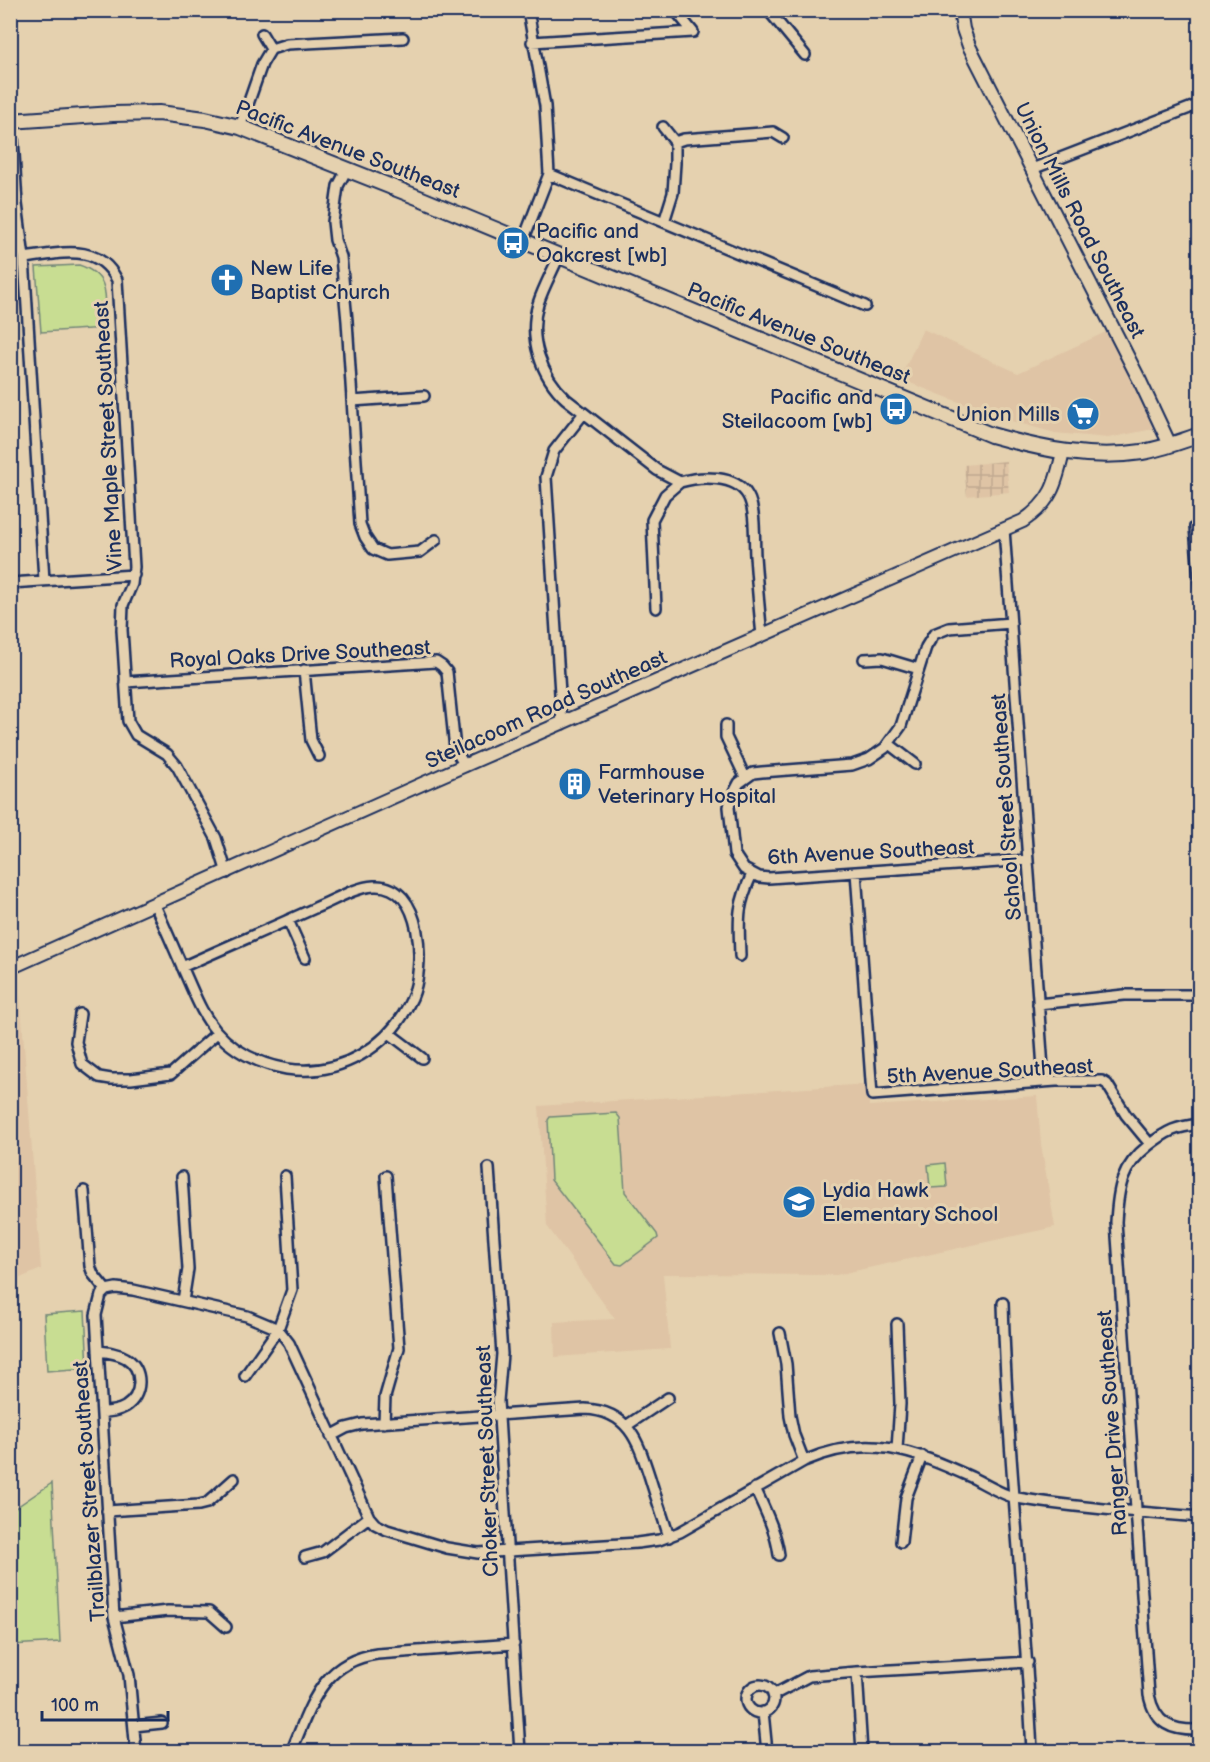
<svg xmlns="http://www.w3.org/2000/svg" width="1210" height="1762" viewBox="0 0 1210 1762" font-family="'Balsamiq Sans',sans-serif">
	<defs>
		<pattern id="industrial-grid" width="8" height="8" patternUnits="userSpaceOnUse" patternTransform="scale(1.5)"><rect width="8" height="8" fill="#dfc4a5"/><path d="M0 4h8M4 0v8" fill="none" stroke="#bfa990"/></pattern>
	</defs>
	<rect width="100%" height="100%" fill="#e5d1af"/>
	<filter id="ink" filterUnits="userSpaceOnUse"><feTurbulence type="fractalNoise" baseFrequency=".0167" numOctaves="2"/><feDisplacementMap in="SourceGraphic" scale="12" xChannelSelector="R" yChannelSelector="G"/><feConvolveMatrix kernelMatrix="1 2 1 2 8 2 1 2 1" color-interpolation-filters="sRGB"/></filter>
	<g filter="url(#ink)">
		<path fill="#dfc4a5" d="M923 329 1018 373 1108 331 1153 429 1108 438 1055 433 997 417 900 379Z
			M19 980 41 1269 11 1282 10 984Z
			M868 1084 869 1106 1037 1096 1041 1144 1055 1227 836 1275 663 1274 670 1349 555 1357 554 1322 615 1319 547 1226 539 1106Z"/>
		<path fill="url(#industrial-grid)" d="M1006 461 1009 492 967 496 964 465Z"/>
		<path fill="#c8dd92" stroke="#728678" stroke-width="1.5" d="M79 265C112 276 105 298 106 328L41 332 36 267Z
			M616 1113 620 1118 625 1192 657 1234 658 1238 622 1265 616 1264 551 1180 548 1120 550 1117Z
			M945 1163 947 1187 930 1188 928 1165Z
			M85 1311 88 1368 47 1371 44 1314Z
			M52 1483 60 1642 11 1645V1511Z"/>
		<g fill="none" stroke-linecap="round" stroke-linejoin="round">
			<defs>
				<path id="minor" d="M675 10 693 32
					M768 10 805 55
					M262 34 271 49 287 44 403 38
					M532 42 693 32
					M12 121 17 204 24 258 44 580
					M240 127 262 64 271 49
					M663 127 675 142V163L673 193 664 222
					M675 142 684 139 773 132 783 138
					M347 169 338 186 333 222 335 240 341 257 347 321 360 524 365 537 373 549 387 555 420 552 436 540
					M1032 169 1200 104
					M549 174 865 306
					M523 241 549 174 545 106 528 10
					M559 256C552 272 543 288 538 304 528 338 541 376 566 399L657 470 680 482C700 476 736 474 748 496 756 510 754 540 755 556 757 583 759 609 762 635
					M24 258C60 254 97 241 117 280L134 567 132 584 123 605 122 630 128 721 136 735 167 754 177 766 216 838 227 873
					M352 401 424 396
					M1195 527 1200 589
					M1004 529 1044 1082
					M10 583 134 575
					M656 608 652 520 665 495 680 482
					M1011 623 949 628 934 634 926 647 901 726 885 748 869 759 852 765 762 772 753 773 739 783 731 798 729 807 734 854 744 869 759 877 769 878 1028 860
					M864 659 882 658 919 669
					M304 670 311 740 319 756
					M125 682 436 662 442 666 447 672 455 749 465 766
					M562 724 546 477 554 451 584 413
					M726 725V737L745 777
					M889 744 915 764
					M856 872 872 1095 1056 1081H1102L1107 1084 1126 1115 1150 1144
					M155 905C166 930 177 955 188 980 196 998 203 1016 216 1031 234 1052 260 1064 287 1069 339 1077 390 1047 412 998 425 968 424 883 374 886 355 887 333 901 315 908 271 928 226 947 182 967
					M288 920 305 958
					M740 956C739 919 736 909 752 874
					M1038 1004 1124 995H1200
					M80 1014 76 1042 82 1064 99 1077 111 1079H131L171 1074 217 1033
					M389 1033 422 1058
					M1200 1124C1176 1127 1168 1130 1149 1145 1121 1167 1118 1188 1116 1222L1149 1695C1155 1724 1171 1731 1200 1730
					M489 1168 502 1354 498 1401 520 1752
					M182 1177 188 1269 183 1301
					M84 1191 90 1266 93 1274 106 1290
					M106 1290 116 1288 133 1290 247 1316 278 1329 289 1343 369 1517 375 1524 387 1530 447 1548 478 1553 637 1543 659 1540 680 1532 804 1461C868 1433 911 1450 971 1477 985 1484 1002 1495 1017 1498 1077 1508 1139 1512 1200 1517
					M106 1290 101 1295 96 1315 114 1617 129 1675 136 1752
					M1003 1303C1007 1453 1025 1602 1032 1752
					M780 1333 786 1364 790 1416 794 1435 804 1461
					M98 1351C108 1352 117 1353 126 1358 144 1369 143 1396 125 1407 118 1411 110 1412 102 1412
					M245 1376 278 1329 292 1290 285 1176
					M384 1423 385 1397 399 1348 386 1176
					M626 1426 668 1398
					M331 1436 346 1428 362 1424 585 1409C629 1411 638 1441 650 1478 656 1498 663 1517 669 1537
					M897 1449 900 1404 897 1324
					M755 1488C765 1510 776 1531 779 1555
					M107 1511 199 1505 207 1503 234 1479
					M901 1542 906 1498 922 1456
					M305 1557 323 1552 369 1517
					M114 1617 168 1611 209 1612 226 1627
					M857 1672 862 1752
					M746 1699a14 14 0 1 1 28 0a14 14 0 1 1-28 0Z
					M773 1695 809 1676 857 1672 1028 1662
					M763 1712 767 1752
					M134 1726 162 1723
					M291 1752C311 1706 321 1662 377 1654L514 1644"/>
				<path id="tertiary" d="M960 10 963 29 969 46 1139 379 1170 445
					M10 968 422 784 1023 521C1051 502 1056 484 1063 452"/>
				<path id="secondary" d="M10 121 113 114 159 113 205 119 240 127 422 199 991 435C1041 449 1090 460 1142 452 1161 449 1181 441 1200 435"/>
			</defs>
			<use href="#minor" stroke="#1b2f5e" stroke-width="14"/>
			<use href="#tertiary" stroke="#1b2f5e" stroke-width="16"/>
			<use href="#secondary" stroke="#1b2f5e" stroke-width="18"/>
			<use href="#minor" stroke="#e5d1af" stroke-width="9"/>
			<use href="#tertiary" stroke="#e5d1af" stroke-width="12"/>
			<use href="#secondary" stroke="#e5d1af" stroke-width="14"/>
		</g>
	</g>
	<defs>
		<symbol id="bus-disc" viewBox="-11 -11 22 22"><circle r="9.5" fill="#1f6fb2" stroke="#e5d1af"/><path d="M-5-6H5V4H4V6H2V4H-2V6H-4V4H-5ZM-3.5-4V0h7V-4ZM-3.5 1.2v1.5H-2V1.2ZM2 1.2v1.5H3.5V1.2Z" fill="#fff"/></symbol>
		<symbol id="church-disc" viewBox="-11 -11 22 22"><circle r="9.5" fill="#1f6fb2" stroke="#e5d1af"/><path d="M-1.2-6h2.4v3.5h3.3v2.4h-3.3V6h-2.4V-.1h-3.3v-2.4h3.3Z" fill="#fff"/></symbol>
		<symbol id="supermarket-disc" viewBox="-11 -11 22 22"><circle r="9.5" fill="#1f6fb2" stroke="#e5d1af"/><path d="M-6-5.5h2.5l.6 2H6L4.5 2H-2.5L-4.4-4H-6ZM-1.5 3.2a1.3 1.3 0 1 0 .1 0ZM3 3.2a1.3 1.3 0 1 0 .1 0Z" fill="#fff"/></symbol>
		<symbol id="building-disc" viewBox="-11 -11 22 22"><circle r="9.5" fill="#1f6fb2" stroke="#e5d1af"/><path d="M-4-6H4V6H1V3H-1V6H-4ZM-2.5-4.3h1.7v1.8h-1.7ZM.8-4.3h1.7v1.8H.8ZM-2.5-1h1.7V.8h-1.7ZM.8-1h1.7V.8H.8Z" fill="#fff"/></symbol>
		<symbol id="school-disc" viewBox="-11 -11 22 22"><circle r="9.5" fill="#1f6fb2" stroke="#e5d1af"/><path d="M0-5L7-2L0 1L-7-2ZM-4 1L0 2.5L4 1V4Q0 6-4 4Z" fill="#fff"/></symbol>
	</defs>
	<g fill-rule="evenodd">
		<use href="#bus-disc" x="494" y="224" width="38" height="38"/>
		<use href="#church-disc" x="208" y="261" width="38" height="38"/>
		<use href="#bus-disc" x="877" y="390" width="38" height="38"/>
		<use href="#supermarket-disc" x="1064" y="395" width="38" height="38"/>
		<use href="#building-disc" x="556" y="765" width="38" height="38"/>
		<use href="#school-disc" x="780" y="1183" width="38" height="38"/>
	</g>
	<g text-anchor="middle" stroke-width="6" stroke-linejoin="round" paint-order="stroke">
		<g font-size="21" fill="#1b2f5e" stroke="#e5d1af">
			<text transform="translate(348 149) rotate(21)" y="7">Pacific Avenue Southeast</text>
			<text transform="translate(1080 220) rotate(63)" y="7">Union Mills Road Southeast</text>
			<text transform="translate(799 333) rotate(22)" y="7">Pacific Avenue Southeast</text>
			<text transform="translate(108 436) rotate(-93)" y="7">Vine Maple Street Southeast</text>
			<text transform="translate(300 654) rotate(-3)" y="7">Royal Oaks Drive Southeast</text>
			<text transform="translate(546 709) rotate(-24)" y="7">Steilacoom Road Southeast</text>
			<text transform="translate(1006 807) rotate(-94)" y="7">School Street Southeast</text>
			<text transform="translate(871 852) rotate(-3)" y="7">6th Avenue Southeast</text>
			<text transform="translate(990 1071) rotate(-3)" y="7">5th Avenue Southeast</text>
			<text transform="translate(1112 1423) rotate(-94)" y="7">Ranger Drive Southeast</text>
			<text transform="translate(487 1461) rotate(-92)" y="7">Choker Street Southeast</text>
			<text transform="translate(89 1491) rotate(-94)" y="7">Trailblazer Street Southeast</text>
		</g>
		<g font-size="21" fill="#1b2f5e" stroke="#e5d1af" text-anchor="start">
			<text x="536" y="238">Pacific and<tspan x="536" dy="24">Oakcrest [wb]</tspan></text>
			<text x="250" y="275">New Life<tspan x="250" dy="24">Baptist Church</tspan></text>
			<text x="873" y="404" text-anchor="end">Pacific and<tspan x="873" dy="24">Steilacoom [wb]</tspan></text>
			<text x="1060" y="421" text-anchor="end">Union Mills</text>
			<text x="598" y="779">Farmhouse<tspan x="598" dy="24">Veterinary Hospital</tspan></text>
			<text x="822" y="1197">Lydia Hawk<tspan x="822" dy="24">Elementary School</tspan></text>
		</g>
	</g>
	<rect width="1210" height="1762" fill="none" stroke="#e5d1af" stroke-width="36"/>
	<rect x="18" y="18" width="1174" height="1726" fill="none" stroke="#1b2f5e" stroke-width="2" filter="url(#ink)"/>
	<path d="M42 1711v9h126v-9" fill="none" stroke="#1b2f5e" stroke-width="3"/>
	<text x="51" y="1711" font-size="18" fill="#1b2f5e" stroke="#e5d1af" stroke-width="4.5" paint-order="stroke">100 m</text>
</svg>
